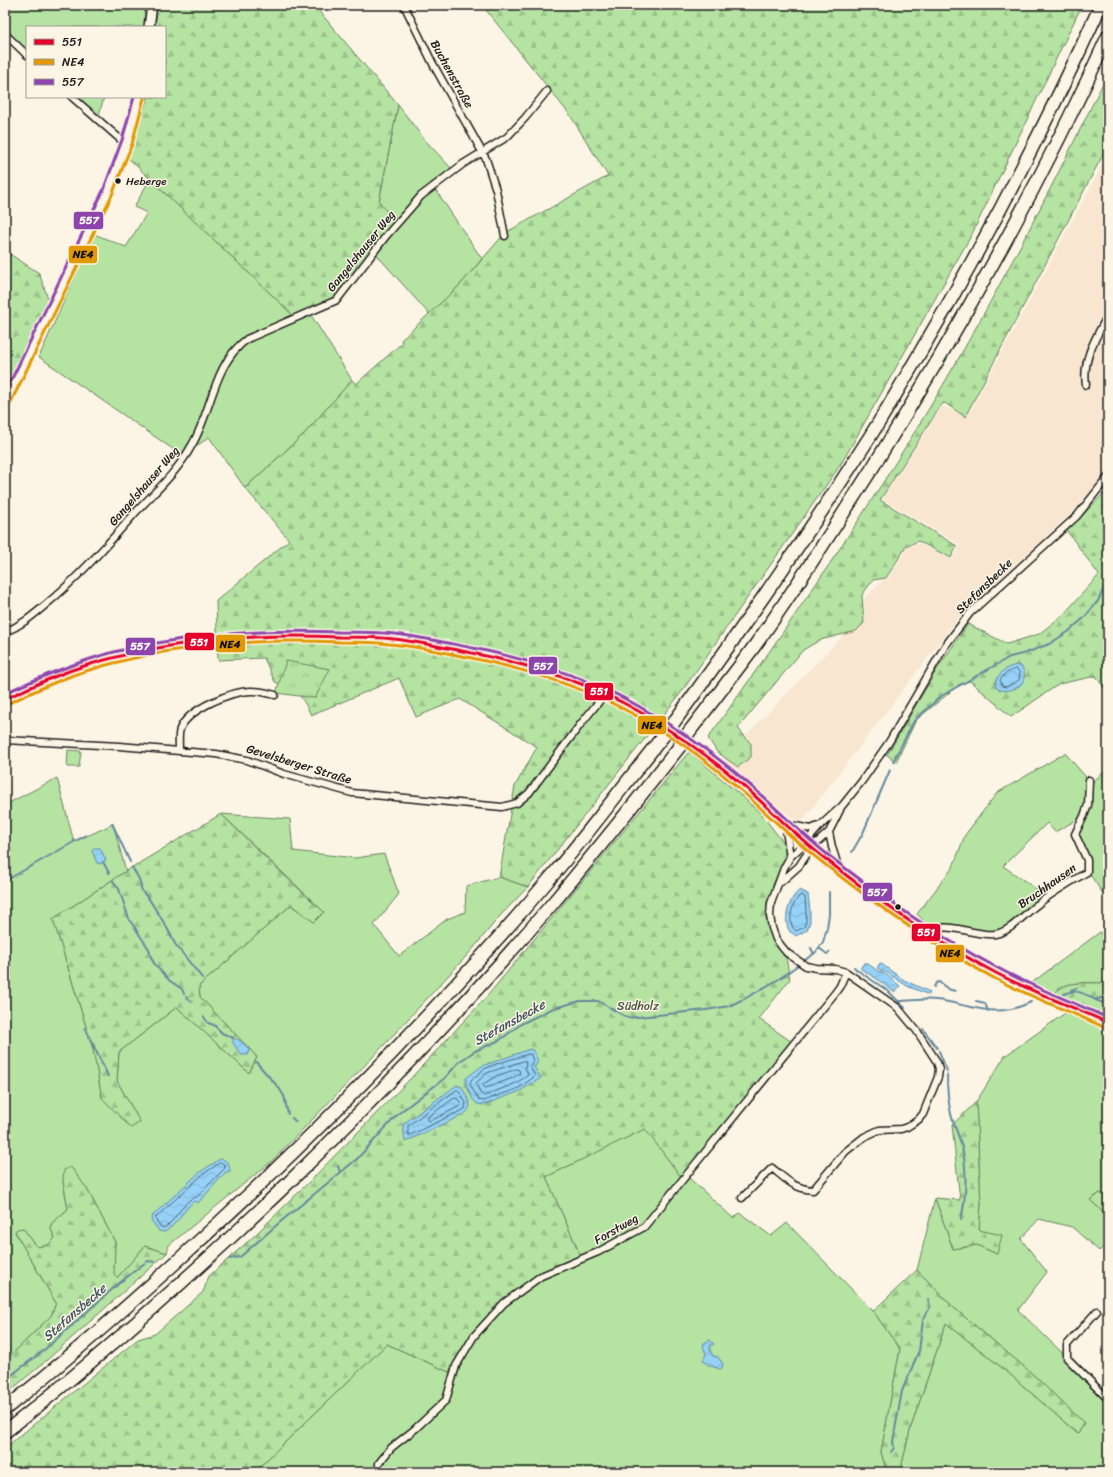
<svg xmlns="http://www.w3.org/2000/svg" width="1113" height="1477" viewBox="0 0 1113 1477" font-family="Sriracha,sans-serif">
	<defs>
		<pattern id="forest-firs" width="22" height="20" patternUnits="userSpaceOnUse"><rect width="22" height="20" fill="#b5e3a2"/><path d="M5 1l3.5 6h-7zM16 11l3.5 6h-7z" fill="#9bc28b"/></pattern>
		<pattern id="park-tufts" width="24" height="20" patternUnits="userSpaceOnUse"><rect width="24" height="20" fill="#b5e3a2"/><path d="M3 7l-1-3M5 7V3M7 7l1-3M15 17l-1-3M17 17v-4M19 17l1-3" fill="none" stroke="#9bc28b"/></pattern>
		<pattern id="water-waves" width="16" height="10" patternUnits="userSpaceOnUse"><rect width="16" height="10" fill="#96d2f7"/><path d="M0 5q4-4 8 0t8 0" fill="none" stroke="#81b4d3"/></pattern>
	</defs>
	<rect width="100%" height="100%" fill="#fcf5e5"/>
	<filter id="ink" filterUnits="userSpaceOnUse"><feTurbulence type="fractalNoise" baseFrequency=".025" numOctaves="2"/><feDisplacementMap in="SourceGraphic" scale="8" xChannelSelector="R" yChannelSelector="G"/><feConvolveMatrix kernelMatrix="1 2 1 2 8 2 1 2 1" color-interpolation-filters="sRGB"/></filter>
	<g filter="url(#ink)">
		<path fill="#f9e6d1" d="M1108 154V469L1073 512 959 617 801 823 795 820 721 761 865 613 864 599 883 580 888 579 908 547 918 543 952 560 960 545 882 499 943 405 966 419Z"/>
		<path fill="#b5e3a2" stroke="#68805f" d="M5 5H135L145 6 144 27H27V50L15 38 5 45Z
			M76 97H104L98 118Z
			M398 105 424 139 452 169 431 183 482 259 460 285 429 314 376 254 397 226 379 202Z
			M150 179 295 317 311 315 352 380 305 433 245 488 209 437 183 456 39 357 94 234 126 247 147 213 134 207Z
			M68 750 81 751 79 767H67Z
			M1065 753 1091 783 1108 769V901L1089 873 1090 859 1078 832 1080 818 1055 832 1047 823 1003 866 1045 895 1010 924 999 931 980 932 926 923 917 914 953 867 965 835 997 793Z
			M57 778 74 842 113 824 126 871 53 919 93 1049 102 1098 140 1122 117 1081 119 1052 177 1007 249 1073 257 1057 200 997 199 986 291 905 314 922 324 912 221 814 290 819 293 851 355 858 384 854 399 894 374 925 399 956 447 919 465 912 466 886 499 877 528 887 499 917 472 950 371 1059 272 1161 169 1245 167 1253 145 1246 117 1278 113 1275 115 1242 87 1189 71 1168 63 1181 68 1209 51 1224V1229L55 1238 48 1245 37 1247 23 1228 15 1232 56 1303 51 1316 5 1361V805Z
			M1100 932 1108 947V982C1090 985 1068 978 1055 993L1030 984Z
			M1068 1011 1108 1030V1199L1100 1193 1090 1200 1108 1216V1243L1099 1251 1072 1227 1039 1219 1021 1239 1047 1272 1018 1310 1104 1393 1108 1389V1472H902V1464L910 1430 946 1323 1005 1370 1078 1434 1084 1423 1028 1370 954 1308 917 1270 935 1198 953 1249 977 1245 997 1254 979 1230 981 1204 976 1102 1005 1056Z
			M645 1128 682 1178 688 1177 733 1218 740 1213 771 1236 787 1223 873 1311 900 1349 881 1452 887 1472H254L387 1344 449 1372C476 1336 503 1299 543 1276 555 1269 569 1264 581 1257L546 1177Z"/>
		<path fill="url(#forest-firs)" stroke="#68805f" d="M158 5H314L398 105 379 201 395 223 336 299 295 317 127 157 148 97H165V27H155Z
			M482 5H1082L972 234 841 464 680 694 528 887 499 877 515 786 537 747 460 699 416 717 399 678 311 715C300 693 298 691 275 682L264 658 218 660 216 601 289 540 245 488 304 434 352 380 356 384 402 343 401 340 460 285 505 233 608 176 570 115Z
			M1108 73V145L965 417 945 403 942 404 880 500 957 546 951 558 918 541 906 547 886 578 873 580 862 595 864 623 856 631 820 640 803 650 738 728 751 744V757L738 767 717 752 708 738C790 624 870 508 942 387 1002 285 1056 179 1108 73Z
			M5 251 39 273 50 304 5 398Z
			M1108 489V694L1096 676 1059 684 1011 717 970 681 960 684 916 720 896 762 887 755 937 669 968 624 1007 644 1039 634 1063 615 1099 575 1067 531Z
			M688 753H691L744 798 762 815 783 842 785 846V860L774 883 767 903V918L772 939 786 957 790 979 759 1019 792 1042 682 1178 645 1129 546 1177 581 1257 541 1274 474 1333 449 1372 387 1344 254 1472H5V1448L138 1339 155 1334 203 1292 209 1276 253 1237 305 1186 410 1079 489 994Z
			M221 814 270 862 324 912 314 922 291 905 199 986 200 997 257 1057 249 1073 177 1007 119 1052 117 1081 140 1122 131 1128 102 1098 93 1049 53 919 126 871Z
			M1108 982V1015L1055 993C1068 978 1090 985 1108 982Z
			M976 1102 981 1204 979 1230 1002 1235 997 1254 977 1245 953 1249 935 1198 960 1200 952 1125Z
			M71 1167 87 1189 115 1242 114 1275 117 1278 145 1246 167 1253 47 1360 5 1395V1361L51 1316 56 1303 15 1232 17 1229 23 1228 37 1247 48 1245 55 1238 51 1229V1224L68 1209 63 1181 64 1170Z
			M1100 1193 1108 1199V1216L1090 1200Z
			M917 1270 954 1308 1028 1370 1084 1423 1078 1434 1005 1370 946 1323 910 1430 902 1464V1472H887L881 1452 900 1349 873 1311Z"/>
		<path fill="url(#park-tufts)" stroke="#68805f" d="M286 661 330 669 315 698 276 693Z"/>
		<path fill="url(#water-waves)" stroke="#65899f" d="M1016 665 1021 666C1039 692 983 700 998 677 1002 670 1009 667 1016 665Z
			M94 848H100L106 860 100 864 97 863 92 851Z
			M800 890 808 894 810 911V922L807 930 796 936C795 935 791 932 790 932 782 921 789 897 800 890Z
			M864 963H867L879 972H883L899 985 900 987 894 992 874 977 861 969V967Z
			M880 963 904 980 930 992 929 995 907 986 883 970 881 971 877 968Z
			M233 1038C240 1039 244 1044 249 1049L248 1055H241L233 1043Z
			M530 1049 534 1051 538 1062 534 1067 541 1078 520 1091 484 1105 477 1104 472 1098 466 1085V1078L482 1066Z
			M457 1085 462 1087C467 1098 476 1106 463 1115L405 1142 403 1124Z
			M220 1159C228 1160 229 1163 230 1171L226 1172 198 1203 194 1201C183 1211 177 1224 165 1232L159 1231 151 1220 153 1215 200 1172Z
			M710 1340 714 1344 710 1346V1350L713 1356 718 1357 723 1364 722 1368 720 1369 708 1365 703 1360 706 1354 703 1346 704 1343Z"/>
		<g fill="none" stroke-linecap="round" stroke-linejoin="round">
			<path stroke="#4d6574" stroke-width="1" d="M1016 669 1020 673 1019 680 1007 687 1002 686 1000 680C1004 674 1009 671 1016 669Z
				M801 895 805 897 806 912V921L804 927 796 931C786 923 792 901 801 895Z
				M529 1054 531 1055 533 1061 530 1067 535 1075 534 1077 519 1088 484 1101 479 1100 470 1085 471 1080 484 1069 493 1065Z
				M524 1061 526 1062 525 1068 528 1074 527 1076 516 1083 484 1096 480 1093 476 1083 487 1073Z
				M517 1069 519 1070 520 1073 513 1078 486 1088 484 1087 483 1084 497 1076Z
				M457 1090 459 1091 466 1103 465 1109 410 1135 408 1134V1126Z
				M455 1098 458 1099 461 1104 460 1106 430 1121 428 1120V1117Z
				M220 1163 224 1164 225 1168 197 1197C183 1199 177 1220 164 1228L161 1227 156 1221V1217L202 1175Z"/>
			<path stroke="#65899f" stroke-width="2" d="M893 762 914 721 941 696 1010 657 1026 653 1049 644 1068 632 1085 617 1098 601 1106 584 1107 566 1108 564
				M112 823 130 862
				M852 852 863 833 890 770
				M103 862 109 873
				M132 867 139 879 142 891 149 899 166 926 175 944 202 978
				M5 881 86 835
				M113 881 119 889 129 919 149 949 151 957 155 965 170 981 182 989 184 994
				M811 948 814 954
				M819 948 827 954 830 952
				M854 967 857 970 888 991 905 1008
				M934 987 936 983 939 982 948 989 955 991
				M1071 990 1077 988
				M1064 994C1082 985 1091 1002 1108 1004
				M186 997 192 1002
				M1096 999 1108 997
				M899 1001C911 1001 925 998 937 1000 973 1005 995 1020 1031 1002
				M976 1001 985 1003 988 1011
				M204 1017 208 1023 214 1025 222 1033 233 1038
				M85 1028 108 1076
				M923 1029 937 1048
				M939 1051 947 1071
				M256 1062 279 1088 284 1096 288 1114
				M947 1075C947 1088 948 1101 951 1114 954 1127 961 1139 963 1152 967 1172 966 1200 961 1219
				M292 1118 296 1122
				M338 1166 340 1172
				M229 1259 240 1257 279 1223 357 1159 399 1113 445 1078 460 1061 475 1051 500 1040 521 1024 551 1009 580 1001H598L628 1018 706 1010 729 1006 746 998 779 979 816 952 823 942 827 928 829 914V892
				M5 1380 43 1351 117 1285 142 1265 148 1261 155 1262
				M891 1452 894 1448 893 1442 896 1424 902 1391 919 1351 923 1320 930 1307 928 1300
				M893 1469V1472"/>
			<defs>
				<path id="street" d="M404 5 433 64 486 159 496 190 505 236
					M5 34 27 55
					M72 97 120 139 127 142
					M1086 385C1082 359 1096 337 1108 315
					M5 632C20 626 31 617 43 607 77 579 107 545 136 512 156 491 178 471 192 445 212 411 213 364 247 339L337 300 386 236 421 196 463 164 507 137 525 118 547 91
					M5 740 119 746 216 754 247 760 284 774 352 793 502 807 517 803 529 793 580 725 605 694
					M179 751C179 744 178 735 180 729 188 709 233 690 253 691 260 691 268 693 275 695
					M829 832 832 847 839 869
					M790 857 785 824 811 829 821 825
					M781 882 799 866 811 848 829 832 840 810
					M929 933C942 919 977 937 995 934 1012 931 1024 914 1038 904 1053 892 1071 882 1087 872V860L1075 834 1084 816 1088 805 1089 780
					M742 1198 772 1168C787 1180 793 1188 813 1190L845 1152 864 1137 879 1130 901 1129 907 1127 918 1120 923 1114 938 1077 939 1069 937 1062 917 1031 898 1008 846 972 835 969 816 968 806 966 787 953 782 947 776 939 772 928 770 916 771 903 784 868 790 857 805 843 821 825 842 806 862 781 889 742 945 646 970 613 1077 516 1108 477
					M1097 1311 1067 1345V1358L1108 1399
					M379 1472V1463L391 1448 415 1429 446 1400 456 1366 474 1336 504 1303 541 1276 598 1252 644 1227 835 993 840 986 846 972"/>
				<path id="secondary" d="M149 27 152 5
					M5 404 108 193 127 142 139 97
					M5 699C31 687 57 675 84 666 168 640 258 632 345 637 362 638 378 637 394 639 417 642 439 647 461 651 531 664 601 685 661 725 690 743 718 765 745 787 774 813 801 841 832 864 884 904 938 943 996 973 1032 992 1071 1006 1108 1023"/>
				<path id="highway" d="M674 722C743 628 809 533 871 435 886 411 900 387 914 363 983 247 1045 127 1101 5
					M689 732C711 703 734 674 756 644 797 587 835 526 873 467 960 328 1040 185 1108 36
					M5 1409C63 1363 119 1314 174 1264 308 1143 435 1014 552 876 590 831 626 782 664 735
					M5 1432C102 1356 193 1274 282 1189 376 1098 467 1004 552 904 596 852 638 799 680 746"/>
			</defs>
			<use href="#street" stroke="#1c1c1c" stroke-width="9"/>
			<use href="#secondary" stroke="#1c1c1c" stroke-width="12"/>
			<use href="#highway" stroke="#1c1c1c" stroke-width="15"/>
			<use href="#street" stroke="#fcf5e5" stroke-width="6"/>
			<use href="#secondary" stroke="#fcf5e5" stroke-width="9"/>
			<use href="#highway" stroke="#fcf5e5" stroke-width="12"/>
			<defs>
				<path id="highway-bridge" d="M664 735 674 722
					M680 746 689 732"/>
			</defs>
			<use href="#highway-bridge" stroke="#1c1c1c" stroke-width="15" stroke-linecap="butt"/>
			<use href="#highway-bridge" stroke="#fcf5e5" stroke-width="12"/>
			<defs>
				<path id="bus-1" d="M5 699C31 687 57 674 84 666 167 640 253 633 339 637 358 637 376 637 394 639 419 642 443 647 467 652 527 664 587 681 640 712 677 734 713 759 745 787 771 810 795 835 823 857 877 900 934 941 996 973 1032 992 1071 1006 1108 1023"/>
				<path id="bus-2" d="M9 406 112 195 132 144 144 98
					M7 704C33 692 59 679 86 671 168 645 255 638 340 642 356 642 373 642 389 644 415 646 442 652 467 657 525 669 583 686 635 715 673 736 711 763 744 793 770 816 794 841 822 862 876 905 933 946 994 978 1030 997 1069 1011 1106 1028"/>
				<path id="bus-3" d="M5 393 103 191 122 140 134 97
					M5 693C41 677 76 662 114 652 188 634 264 629 339 632 358 632 376 632 395 634 421 637 447 643 473 648 531 660 589 677 640 707 679 729 717 756 750 785 776 808 800 833 828 855 881 896 936 936 996 967 1032 987 1071 1001 1108 1018"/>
			</defs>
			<use href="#bus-1" stroke="#fcf5e5" stroke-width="6"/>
			<use href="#bus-2" stroke="#fcf5e5" stroke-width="6"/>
			<use href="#bus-3" stroke="#fcf5e5" stroke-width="6"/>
			<use href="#bus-1" stroke="#e4002b" stroke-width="3"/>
			<use href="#bus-2" stroke="#e19803" stroke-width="3"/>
			<use href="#bus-3" stroke="#8e44ad" stroke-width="3"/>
		</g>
	</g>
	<g fill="#1c1c1c" stroke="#fcf5e5" stroke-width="1.5">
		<circle cx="118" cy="181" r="3.5"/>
		<circle cx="898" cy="907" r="3.5"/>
	</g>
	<g text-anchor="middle" stroke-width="3" stroke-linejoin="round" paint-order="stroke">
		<g font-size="11" fill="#1c1c1c" stroke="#fcf5e5" text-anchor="start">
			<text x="126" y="185">Heberge</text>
		</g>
		<g font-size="12" fill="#1c1c1c" stroke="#fcf5e5">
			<text transform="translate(452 74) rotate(61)" y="4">Buchenstraße</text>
			<text transform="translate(361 251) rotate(-51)" y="4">Gangelshauser Weg</text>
			<text transform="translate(144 486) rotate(-49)" y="4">Gangelshauser Weg</text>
			<text transform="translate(984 586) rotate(-44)" y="4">Stefansbecke</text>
			<text transform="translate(299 764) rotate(17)" y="4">Gevelsberger Straße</text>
			<text transform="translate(1047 886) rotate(-35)" y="4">Bruchhausen</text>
			<text transform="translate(616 1229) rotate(-30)" y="4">Forstweg</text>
		</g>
		<g font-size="12" fill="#4a5844" stroke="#fcf5e5">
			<text x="638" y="1010">Südholz</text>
		</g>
		<g font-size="13" font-style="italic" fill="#41535e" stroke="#fcf5e5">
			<text transform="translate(509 1022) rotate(-29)" y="5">Stefansbecke</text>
			<text transform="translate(74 1312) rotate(-41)" y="5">Stefansbecke</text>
		</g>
	</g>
	<g stroke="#fcf5e5" stroke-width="1.5">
		<rect x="73" y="211" width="31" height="19" rx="4" fill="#8e44ad"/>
		<rect x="68" y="245" width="30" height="19" rx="4" fill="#e19803"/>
		<rect x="184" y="632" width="31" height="19" rx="4" fill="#e4002b"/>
		<rect x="215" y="634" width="31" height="19" rx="4" fill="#e19803"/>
		<rect x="125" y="637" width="31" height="19" rx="4" fill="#8e44ad"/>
		<rect x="528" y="656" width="30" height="19" rx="4" fill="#8e44ad"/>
		<rect x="584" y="682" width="30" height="19" rx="4" fill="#e4002b"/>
		<rect x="637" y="715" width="30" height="20" rx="4" fill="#e19803"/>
		<rect x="862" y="882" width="31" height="20" rx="4" fill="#8e44ad"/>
		<rect x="911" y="923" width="30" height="19" rx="4" fill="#e4002b"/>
		<rect x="935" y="944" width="30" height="19" rx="4" fill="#e19803"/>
	</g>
	<g font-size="11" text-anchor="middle" font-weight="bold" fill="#fff">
		<text x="89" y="224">557</text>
		<text x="199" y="646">551</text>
		<text x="140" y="650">557</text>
		<text x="543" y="670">557</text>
		<text x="599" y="695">551</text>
		<text x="877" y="896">557</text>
		<text x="926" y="936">551</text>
	</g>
	<g font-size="11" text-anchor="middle" font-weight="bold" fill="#111">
		<text x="83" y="258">NE4</text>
		<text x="230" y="648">NE4</text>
		<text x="652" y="729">NE4</text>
		<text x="950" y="957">NE4</text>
	</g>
	<rect width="1113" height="1477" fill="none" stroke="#fcf5e5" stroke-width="20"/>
	<rect x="10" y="10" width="1093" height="1457" fill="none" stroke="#1c1c1c" stroke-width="1.5" filter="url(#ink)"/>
	<rect x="26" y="26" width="140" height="72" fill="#fcf5e5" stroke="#a29e95"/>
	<rect x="34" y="39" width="20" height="6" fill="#e4002b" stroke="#a29e95"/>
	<text x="62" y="46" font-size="12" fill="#1c1c1c">551</text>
	<rect x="34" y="59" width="20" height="6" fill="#e19803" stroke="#a29e95"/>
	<text x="62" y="66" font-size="12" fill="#1c1c1c">NE4</text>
	<rect x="34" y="79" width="20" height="6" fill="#8e44ad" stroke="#a29e95"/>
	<text x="62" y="86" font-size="12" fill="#1c1c1c">557</text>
</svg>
